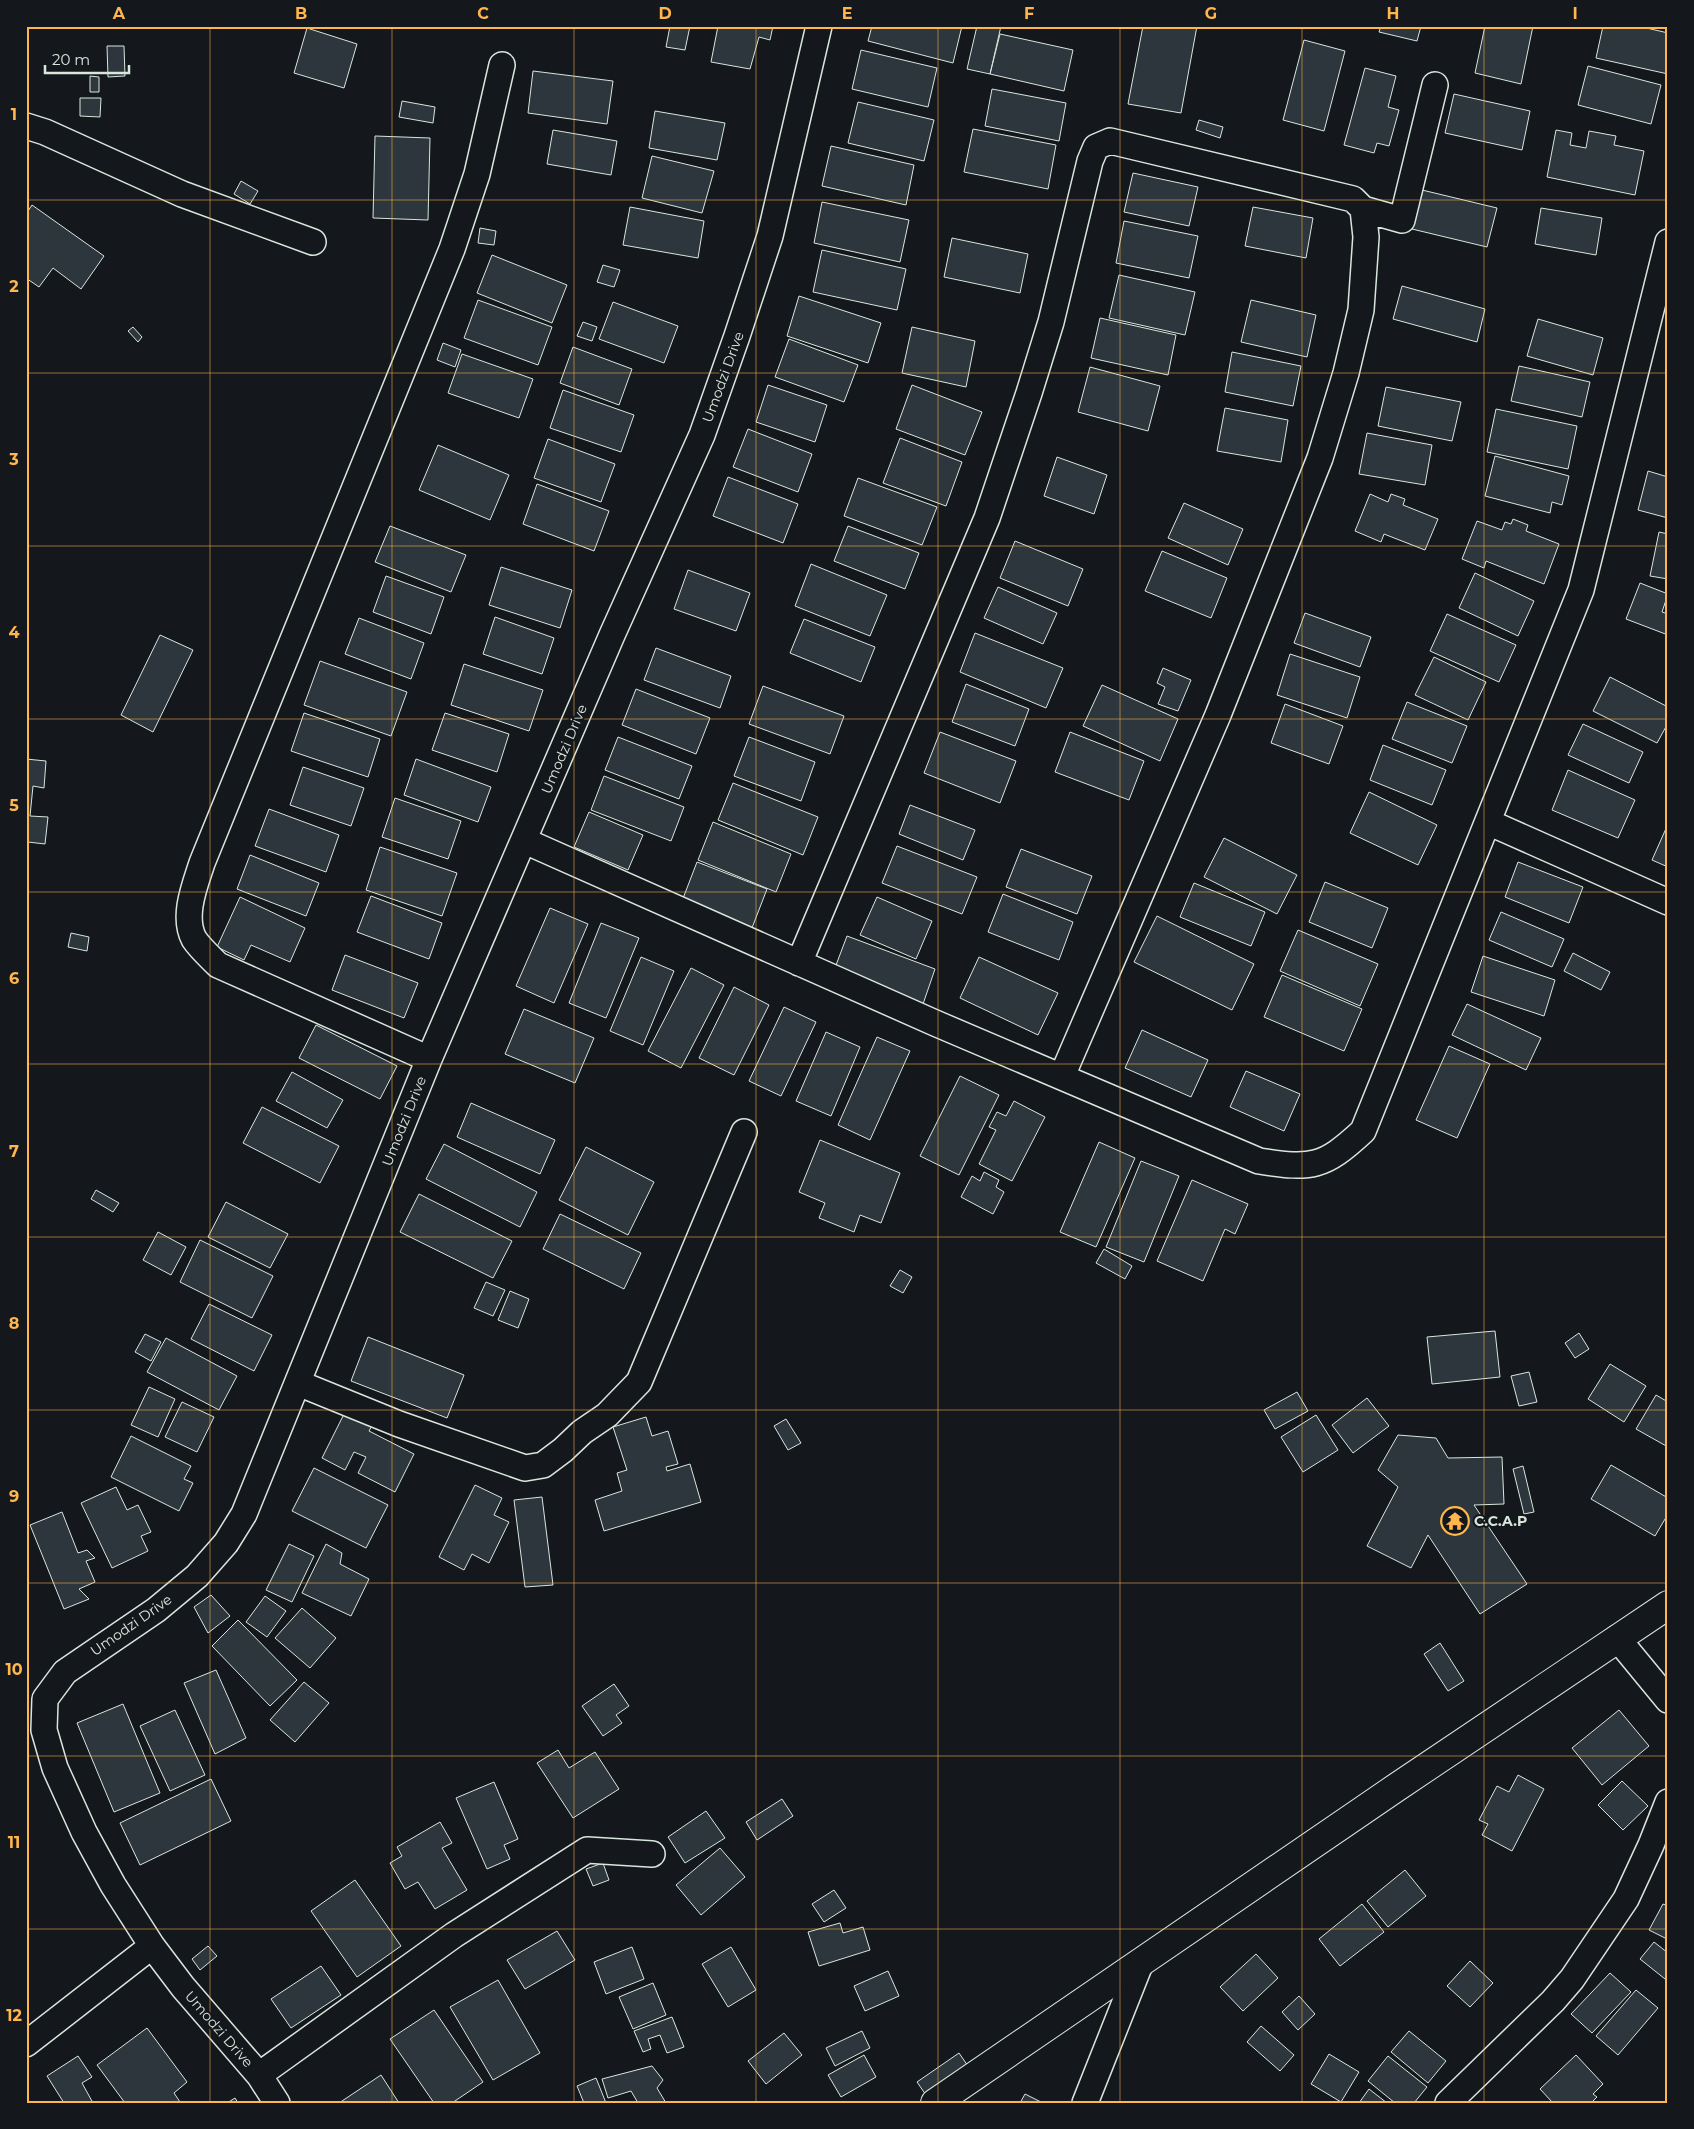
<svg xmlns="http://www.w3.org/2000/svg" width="1694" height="2129" viewBox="0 0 1694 2129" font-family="Montserrat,sans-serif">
	<rect width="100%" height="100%" fill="#14181c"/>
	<path fill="#2c363c" stroke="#d8e6dc" d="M670 26H690L685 50 666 47Z
		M718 26H773L770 40 759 37 750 69 711 62Z
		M872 26H962L953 63 868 41Z
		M977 26H1001L990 74 967 69Z
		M1143 26H1197L1181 113 1128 104Z
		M1381 26H1421L1417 41 1379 32Z
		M1485 26H1533L1521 84 1475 73Z
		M1603 26H1638L1668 33V74L1596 58Z
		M307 28 357 44 344 88 294 73Z
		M1000 34 1073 50 1064 91 990 74Z
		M1304 40 1345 51 1324 131 1283 120Z
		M107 46H124L125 76 108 77Z
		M861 50 937 68 928 107 852 89Z
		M1588 66 1661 85 1651 124 1578 105Z
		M1365 68 1396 76 1388 107 1399 110 1389 146 1377 143 1374 153 1344 145Z
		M533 71 613 81 607 124 528 113Z
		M90 76 99 77V92H90Z
		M992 89 1066 103 1059 141 985 126Z
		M1454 94 1530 111 1522 150 1445 133Z
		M80 98H101L100 117 80 116Z
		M402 101 435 107 433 123 399 117Z
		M858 102 934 120 924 161 848 143Z
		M655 111 725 123 717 160 649 148Z
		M1199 120 1223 127 1220 138 1196 130Z
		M973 129 1056 145 1048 189 964 172Z
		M553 130 617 141 611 175 547 164Z
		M1556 130 1572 133 1570 145 1586 148 1589 131 1616 136 1614 145 1644 151 1635 195 1547 177Z
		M375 136 430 138 428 220 373 218Z
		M831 146 914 165 906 205 822 186Z
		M652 156 714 171 702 213 642 198Z
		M1133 173 1198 187 1189 226 1124 212Z
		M241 181 258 191 250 204 234 194Z
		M1422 190 1497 208 1487 247 1412 229Z
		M822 202 909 220 900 262 814 243Z
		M32 205 104 256 81 289 53 268 39 287 26 278V214Z
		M630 207 704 221 698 258 623 245Z
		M1253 207 1313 218 1306 258 1245 246Z
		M1541 208 1602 218 1596 255 1535 244Z
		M1124 221 1198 236 1189 278 1116 263Z
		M480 228 496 231 494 245 478 243Z
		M952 238 1028 254 1020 293 944 277Z
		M822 250 906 269 897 310 813 292Z
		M492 255 567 285 552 323 477 293Z
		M603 265 620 270 614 287 597 282Z
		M1119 275 1195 292 1185 335 1109 318Z
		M1402 286 1485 309 1477 342 1393 319Z
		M799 296 881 323 868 363 787 336Z
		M478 300 552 327 538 365 464 338Z
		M1251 300 1316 315 1307 357 1241 342Z
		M613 302 678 326 664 363 599 339Z
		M1100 318 1176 335 1168 375 1091 358Z
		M1538 319 1603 338 1593 375 1527 356Z
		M583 322 597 327 592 341 577 336Z
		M133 327 142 337 138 342 128 331Z
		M912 327 975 341 966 387 902 373Z
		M789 339 858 365 844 402 775 377Z
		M443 343 461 350 455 367 437 360Z
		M573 347 632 369 619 405 560 383Z
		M1232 352 1301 366 1293 406 1225 392Z
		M462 354 533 379 519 418 448 393Z
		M1519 366 1590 382 1582 417 1511 401Z
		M1090 367 1160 386 1148 431 1078 412Z
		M768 385 827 405 815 442 756 422Z
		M912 385 982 412 965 455 896 429Z
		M1386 387 1461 402 1452 441 1378 426Z
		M563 390 634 415 621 452 550 428Z
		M1225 408 1288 420 1281 462 1217 451Z
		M1496 409 1577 426 1568 469 1487 452Z
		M748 429 812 454 798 492 733 467Z
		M1367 433 1432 445 1425 485 1359 474Z
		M900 438 962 462 946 506 883 483Z
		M548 439 615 464 601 502 534 478Z
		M438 445 509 475 490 520 419 490Z
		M1495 456 1569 476 1562 505 1552 502 1550 513 1485 496Z
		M1057 457 1107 475 1094 514 1044 496Z
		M1648 471 1668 477V518L1638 510Z
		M728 477 798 504 783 543 713 516Z
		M858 478 937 507 922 545 844 516Z
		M537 484 609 511 594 551 523 524Z
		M1370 494 1388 502 1391 494 1405 499 1403 505 1438 519 1425 550 1384 534 1381 542 1355 531Z
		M1184 503 1243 529 1228 565 1168 538Z
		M1513 519 1528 525 1526 531 1559 544 1544 584 1486 561 1484 568 1462 559 1477 521 1502 530 1505 522 1511 524Z
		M390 526 466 555 451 592 375 562Z
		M848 526 919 553 905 589 834 561Z
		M1659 532 1668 534V579L1650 576Z
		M1015 541 1083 569 1068 606 1000 578Z
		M1162 551 1227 578 1211 618 1145 591Z
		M811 564 887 595 870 636 795 606Z
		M501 567 572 590 560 628 489 605Z
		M688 570 750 593 736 631 674 609Z
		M1475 573 1534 601 1518 636 1459 608Z
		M386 576 444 597 431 634 373 612Z
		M1640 583 1668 594 1662 612 1668 614V635L1626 619Z
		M998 587 1057 613 1043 644 984 618Z
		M1305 613 1371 637 1360 667 1294 643Z
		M1447 614 1516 645 1499 682 1430 651Z
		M495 617 554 638 542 674 483 654Z
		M359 618 424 643 411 679 345 654Z
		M804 619 875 647 861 682 790 653Z
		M975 633 1063 668 1046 708 960 672Z
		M160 635 193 650 153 732 121 715Z
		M656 648 731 676 720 708 644 680Z
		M1290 654 1360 677 1347 718 1277 695Z
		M1434 657 1486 682 1468 720 1415 695Z
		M320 661 407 692 391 736 304 705Z
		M464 664 543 690 529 731 451 705Z
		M1163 668 1191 680 1178 711 1158 704 1165 687 1157 683Z
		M1610 677 1668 707V723L1657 743 1593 711Z
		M966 684 1029 709 1015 746 952 722Z
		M1102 685 1178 719 1160 761 1083 726Z
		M763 686 844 716 830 754 749 724Z
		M636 689 710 718 696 754 622 725Z
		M1407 702 1467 726 1452 763 1392 739Z
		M1285 704 1343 726 1329 764 1271 743Z
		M304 713 380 739 368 777 291 751Z
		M445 713 509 734 497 772 432 750Z
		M1583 724 1643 752 1629 783 1568 755Z
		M940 732 1016 761 1000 803 924 773Z
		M1070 732 1144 761 1129 800 1055 772Z
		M618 737 692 766 679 799 605 770Z
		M749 737 815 762 801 801 734 776Z
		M1383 745 1446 770 1432 805 1370 780Z
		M26 759 46 761 44 788 33 786 30 816 48 817 45 844 28 842 27 863Z
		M416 759 491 787 478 822 404 795Z
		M303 767 364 788 351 826 290 805Z
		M1568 770 1635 800 1618 838 1552 810Z
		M604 776 684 807 671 841 591 810Z
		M733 783 818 817 803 855 718 820Z
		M1369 792 1437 825 1418 865 1350 833Z
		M395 798 461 821 448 859 382 837Z
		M910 805 975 830 963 860 899 834Z
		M269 809 339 835 326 872 255 846Z
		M589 812 643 835 628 870 574 847Z
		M713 822 791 854 776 892 698 860Z
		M1668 824V867L1652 860Z
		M1224 838 1297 875 1277 914 1204 877Z
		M897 846 977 877 962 914 882 883Z
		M380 847 457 873 442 916 366 890Z
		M1021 849 1092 876 1077 914 1006 887Z
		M250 855 319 883 306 916 237 889Z
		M697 862 767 889 752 928 682 901Z
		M1518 862 1583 887 1569 923 1505 897Z
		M1325 882 1388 908 1372 948 1309 922Z
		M1194 883 1265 912 1251 946 1180 917Z
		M1003 894 1073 922 1059 960 988 932Z
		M371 896 442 923 429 959 357 932Z
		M240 897 305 928 290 962 251 945 244 960 217 947Z
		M877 897 932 921 916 959 860 935Z
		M550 908 588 924 554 1003 516 986Z
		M1501 912 1564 939 1552 967 1489 940Z
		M1157 916 1254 964 1232 1010 1134 962Z
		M601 923 639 938 606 1018 569 1003Z
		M1298 930 1378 964 1360 1006 1280 971Z
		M71 933 89 937 87 951 68 947Z
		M847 936 935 969 922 1007 833 973Z
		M1573 953 1610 972 1601 990 1564 971Z
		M345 955 418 983 404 1018 332 990Z
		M1483 956 1555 980 1544 1016 1471 992Z
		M641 957 674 971 643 1045 610 1031Z
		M979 957 1058 993 1038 1035 960 998Z
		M691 968 724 985 681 1068 648 1051Z
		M1282 975 1362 1009 1344 1051 1264 1017Z
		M734 987 769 1005 734 1075 699 1058Z
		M1467 1004 1541 1038 1526 1070 1452 1035Z
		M784 1007 816 1022 781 1096 749 1081Z
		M524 1009 594 1038 575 1083 505 1054Z
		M316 1025 397 1066 380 1099 299 1058Z
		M1142 1030 1208 1060 1191 1097 1125 1068Z
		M826 1032 860 1047 831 1116 796 1101Z
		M877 1037 910 1051 870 1140 838 1125Z
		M1449 1046 1490 1064 1457 1138 1416 1120Z
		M1246 1071 1300 1094 1284 1131 1230 1107Z
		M292 1072 343 1100 327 1128 276 1101Z
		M960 1076 999 1095 959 1175 920 1156Z
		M1014 1101 1045 1117 1012 1181 979 1164 996 1130 989 1127 997 1112 1006 1116Z
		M471 1103 555 1140 540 1174 457 1137Z
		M262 1107 339 1146 320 1183 243 1143Z
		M820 1140 900 1173 881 1223 860 1215 854 1232 819 1218 825 1203 799 1192Z
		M1099 1142 1135 1158 1096 1247 1060 1232Z
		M444 1144 537 1192 520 1227 426 1179Z
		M586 1147 654 1182 628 1235 559 1200Z
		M1141 1161 1179 1176 1144 1262 1106 1247Z
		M984 1172 999 1180 996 1187 1004 1192 993 1214 961 1197 972 1176 980 1181Z
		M1192 1180 1248 1204 1235 1234 1225 1229 1203 1281 1157 1261Z
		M96 1190 119 1203 113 1212 91 1199Z
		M419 1194 512 1241 493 1278 400 1232Z
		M226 1202 288 1234 270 1268 208 1237Z
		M560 1214 641 1253 624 1289 543 1249Z
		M158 1232 186 1247 171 1275 143 1260Z
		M200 1240 273 1276 252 1318 180 1282Z
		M1104 1249 1132 1266 1125 1279 1096 1263Z
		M900 1270 912 1277 903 1293 890 1286Z
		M486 1282 505 1290 493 1316 474 1308Z
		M510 1291 529 1299 518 1328 498 1320Z
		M209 1304 272 1335 254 1371 191 1339Z
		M1495 1331 1500 1377 1432 1384 1427 1337Z
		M1579 1333 1589 1349 1575 1358 1565 1343Z
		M145 1334 161 1342 151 1361 135 1352Z
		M368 1337 464 1375 447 1418 351 1381Z
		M166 1338 237 1376 219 1410 147 1372Z
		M1610 1364 1646 1386 1624 1422 1588 1399Z
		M1529 1372 1537 1402 1519 1406 1511 1376Z
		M149 1387 175 1399 158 1437 131 1425Z
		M1297 1392 1308 1411 1275 1429 1264 1410Z
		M1656 1395 1668 1402V1447L1636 1429Z
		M1367 1398 1389 1426 1353 1453 1332 1425Z
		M182 1402 214 1417 197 1452 165 1437Z
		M348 1406 375 1420 369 1431 414 1454 395 1492 358 1473 366 1457 354 1452 345 1470 322 1458Z
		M1316 1415 1338 1450 1303 1472 1281 1437Z
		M646 1417 652 1436 668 1431 678 1464 666 1467 667 1471 690 1464 701 1502 604 1531 595 1500 622 1491 617 1473 627 1470 613 1427Z
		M786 1419 801 1443 788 1450 774 1426Z
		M1398 1435 1436 1438 1448 1458 1502 1457 1504 1504 1474 1505 1527 1584 1480 1614 1428 1535 1411 1568 1367 1546 1398 1487 1378 1470Z
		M131 1436 191 1466 184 1479 193 1483 179 1511 111 1477Z
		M1611 1465 1668 1498V1514L1655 1536 1591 1499Z
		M1523 1466 1534 1512 1524 1514 1513 1469Z
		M314 1468 388 1505 366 1548 292 1511Z
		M475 1485 502 1498 494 1515 509 1522 489 1563 472 1554 464 1570 439 1557Z
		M116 1487 127 1510 138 1505 151 1532 141 1536 148 1551 112 1568 81 1503Z
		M542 1497 553 1585 525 1587 514 1500Z
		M62 1512 78 1553 87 1550 95 1558 86 1561 95 1582 79 1589 89 1599 64 1609 30 1525Z
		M289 1544 314 1556 292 1602 266 1590Z
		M326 1544 342 1553 340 1564 369 1579 351 1616 302 1593Z
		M211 1595 230 1616 208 1633 194 1607Z
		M265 1596 286 1611 267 1637 246 1622Z
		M302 1608 336 1638 310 1668 275 1638Z
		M238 1620 297 1680 270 1706 212 1646Z
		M1440 1643 1464 1681 1448 1691 1424 1654Z
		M216 1670 246 1738 215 1754 184 1683Z
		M304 1682 329 1703 295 1742 270 1720Z
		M614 1684 629 1706 616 1715 622 1723 603 1736 582 1706Z
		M123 1704 160 1793 114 1812 77 1723Z
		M175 1710 205 1775 170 1791 140 1726Z
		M1619 1710 1649 1746 1602 1785 1572 1748Z
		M558 1750 569 1768 595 1752 619 1789 573 1818 537 1763Z
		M1518 1775 1544 1789 1512 1851 1482 1835 1488 1824 1479 1820 1497 1786 1509 1792Z
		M211 1779 231 1821 140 1865 120 1823Z
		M1622 1781 1648 1806 1623 1830 1598 1805Z
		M494 1782 518 1839 504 1845 510 1859 487 1869 456 1798Z
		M782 1799 793 1816 757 1840 746 1822Z
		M706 1811 725 1838 685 1863 668 1837Z
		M440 1822 452 1843 442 1848 467 1890 435 1909 418 1882 405 1889 390 1863 402 1856 397 1847Z
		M720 1848 745 1877 701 1915 676 1885Z
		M603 1863 609 1880 593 1886 586 1869Z
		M1405 1870 1426 1896 1388 1927 1367 1901Z
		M355 1880 401 1946 357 1977 311 1911Z
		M834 1890 846 1908 824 1922 812 1904Z
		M1362 1904 1384 1932 1340 1966 1319 1939Z
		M1663 1904 1668 1906 1667 1939 1649 1930Z
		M840 1923 843 1933 863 1927 870 1950 819 1966 808 1932Z
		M557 1931 575 1960 525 1989 507 1960Z
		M1654 1942 1668 1953V1975L1665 1979 1640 1959Z
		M208 1946 217 1956 200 1970 192 1959Z
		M632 1947 644 1979 606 1994 594 1962Z
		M731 1947 756 1990 728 2007 702 1964Z
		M1256 1954 1278 1978 1243 2011 1220 1987Z
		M1470 1961 1493 1983 1470 2007 1447 1986Z
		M321 1966 341 1995 291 2028 271 1999Z
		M888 1971 899 1996 865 2011 854 1986Z
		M1610 1973 1631 1992 1592 2033 1571 2014Z
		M498 1980 540 2053 493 2080 450 2007Z
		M653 1983 666 2015 633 2029 619 1997Z
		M1636 1990 1658 2008 1618 2055 1596 2036Z
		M1299 1996 1315 2014 1298 2030 1282 2012Z
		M434 2010 483 2082 452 2103H434L390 2039Z
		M672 2017 684 2047 667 2053 660 2035 648 2039 651 2049 643 2052 634 2031Z
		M1261 2026 1294 2055 1280 2071 1247 2042Z
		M147 2028 187 2082 174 2093 180 2102 178 2103H125L97 2065Z
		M862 2031 870 2048 835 2066 826 2048Z
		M1409 2031 1446 2061 1428 2083 1391 2052Z
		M784 2033 802 2055 766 2084 748 2061Z
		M959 2053 970 2069 928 2098 917 2082Z
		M1329 2054 1359 2072 1341 2102 1311 2084Z
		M864 2055 876 2077 841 2097 828 2075Z
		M1576 2055 1603 2084 1593 2094 1597 2097 1591 2103H1553L1540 2089Z
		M78 2056 92 2077 82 2083 93 2103H64L47 2076Z
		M1388 2056 1427 2087 1414 2103H1395L1368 2081Z
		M652 2066 663 2080 657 2088 666 2103H638L631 2091 608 2098 602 2079Z
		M381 2075 399 2103H339Z
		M596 2078 606 2103H584L577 2086Z
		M1369 2089 1387 2103H1359Z
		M1025 2094 1043 2103H1020Z
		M235 2098 238 2103H227Z"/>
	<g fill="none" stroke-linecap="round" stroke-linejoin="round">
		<defs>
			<path id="street" d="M26 126 45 132 182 194 313 242
				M1363 209 1402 220 1435 85
				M1488 822 1668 902
				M525 841 935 1023 1259 1161C1312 1169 1323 1168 1363 1131L1581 590 1668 242
				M799 963 987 518 1029 393 1051 322 1090 161 1096 147 1110 141 1353 199 1363 209 1366 237 1361 310 1346 373 1320 458 1218 715 1062 1076
				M429 1059 218 965C210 957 200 948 194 939 182 916 195 885 202 863L452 249 477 174 502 65
				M298 1383 399 1424 525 1468 543 1465 563 1450 582 1432 607 1415 639 1382 744 1132
				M1617 1638 1668 1700
				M26 2044 152 1946
				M259 2075 454 1935 587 1850 652 1854
				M277 2103 259 2075 183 1987 152 1946 113 1885 84 1832 55 1768 44 1730 45 1699 65 1672 156 1610 197 1576 226 1543 244 1514 429 1059 612 635 702 435 737 336 770 236 819 26
				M1085 2103 1141 1962
				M1448 2103 1553 2001 1572 1979 1626 1899 1651 1845 1668 1802"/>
			<path id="secondary" d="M935 2103 1397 1787 1668 1605"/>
		</defs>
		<use href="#street" stroke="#d8e6dc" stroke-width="28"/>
		<use href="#secondary" stroke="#d8e6dc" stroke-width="30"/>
		<use href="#street" stroke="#14181c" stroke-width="25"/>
		<use href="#secondary" stroke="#14181c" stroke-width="28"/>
	</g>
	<path fill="none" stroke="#ffb74d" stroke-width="1" stroke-opacity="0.55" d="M210 26V2103M392 26V2103M574 26V2103M756 26V2103M938 26V2103M1120 26V2103M1302 26V2103M1484 26V2103M26 200H1668M26 373H1668M26 546H1668M26 719H1668M26 892H1668M26 1064H1668M26 1237H1668M26 1410H1668M26 1583H1668M26 1756H1668M26 1929H1668"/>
	<defs>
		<symbol id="temple-ring" viewBox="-11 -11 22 22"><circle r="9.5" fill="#14181c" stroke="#ffb74d" stroke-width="1.5"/><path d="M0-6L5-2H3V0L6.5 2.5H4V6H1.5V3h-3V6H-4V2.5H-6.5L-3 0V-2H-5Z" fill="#ffb74d"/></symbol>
	</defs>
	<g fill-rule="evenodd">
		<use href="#temple-ring" x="1439" y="1505" width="32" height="32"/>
	</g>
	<g text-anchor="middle" stroke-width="4" stroke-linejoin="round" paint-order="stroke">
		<g font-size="14" fill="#d8e6dc" stroke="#14181c">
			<text transform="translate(723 377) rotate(-70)" y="5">Umodzi Drive</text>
			<text transform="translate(564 749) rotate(-67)" y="5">Umodzi Drive</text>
			<text transform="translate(404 1121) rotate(-68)" y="5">Umodzi Drive</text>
			<text transform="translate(131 1625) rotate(-35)" y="5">Umodzi Drive</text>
			<text transform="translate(219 2029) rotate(49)" y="5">Umodzi Drive</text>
		</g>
		<g font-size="14" font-weight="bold" fill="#d8e6dc" stroke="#14181c" text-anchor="start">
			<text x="1474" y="1526">C.C.A.P</text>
		</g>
	</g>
	<rect width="1694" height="2129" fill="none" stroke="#14181c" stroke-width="55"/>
	<path d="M45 65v8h84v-8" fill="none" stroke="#d8e6dc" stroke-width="2.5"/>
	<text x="52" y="65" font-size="15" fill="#d8e6dc" stroke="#14181c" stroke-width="4" paint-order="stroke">20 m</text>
	<rect x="28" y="28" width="1638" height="2074" fill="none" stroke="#ffb74d" stroke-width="2"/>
	<g font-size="16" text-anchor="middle" font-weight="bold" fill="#ffb74d">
		<text x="119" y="19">A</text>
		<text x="301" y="19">B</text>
		<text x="483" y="19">C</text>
		<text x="665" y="19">D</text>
		<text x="847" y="19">E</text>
		<text x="1029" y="19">F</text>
		<text x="1211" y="19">G</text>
		<text x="1393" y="19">H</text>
		<text x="1575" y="19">I</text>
		<text x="14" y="120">1</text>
		<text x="14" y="292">2</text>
		<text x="14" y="465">3</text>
		<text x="14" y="638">4</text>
		<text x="14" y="811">5</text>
		<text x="14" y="984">6</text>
		<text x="14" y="1157">7</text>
		<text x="14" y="1329">8</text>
		<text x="14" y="1502">9</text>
		<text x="14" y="1675">10</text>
		<text x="14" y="1848">11</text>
		<text x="14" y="2021">12</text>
	</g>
</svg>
